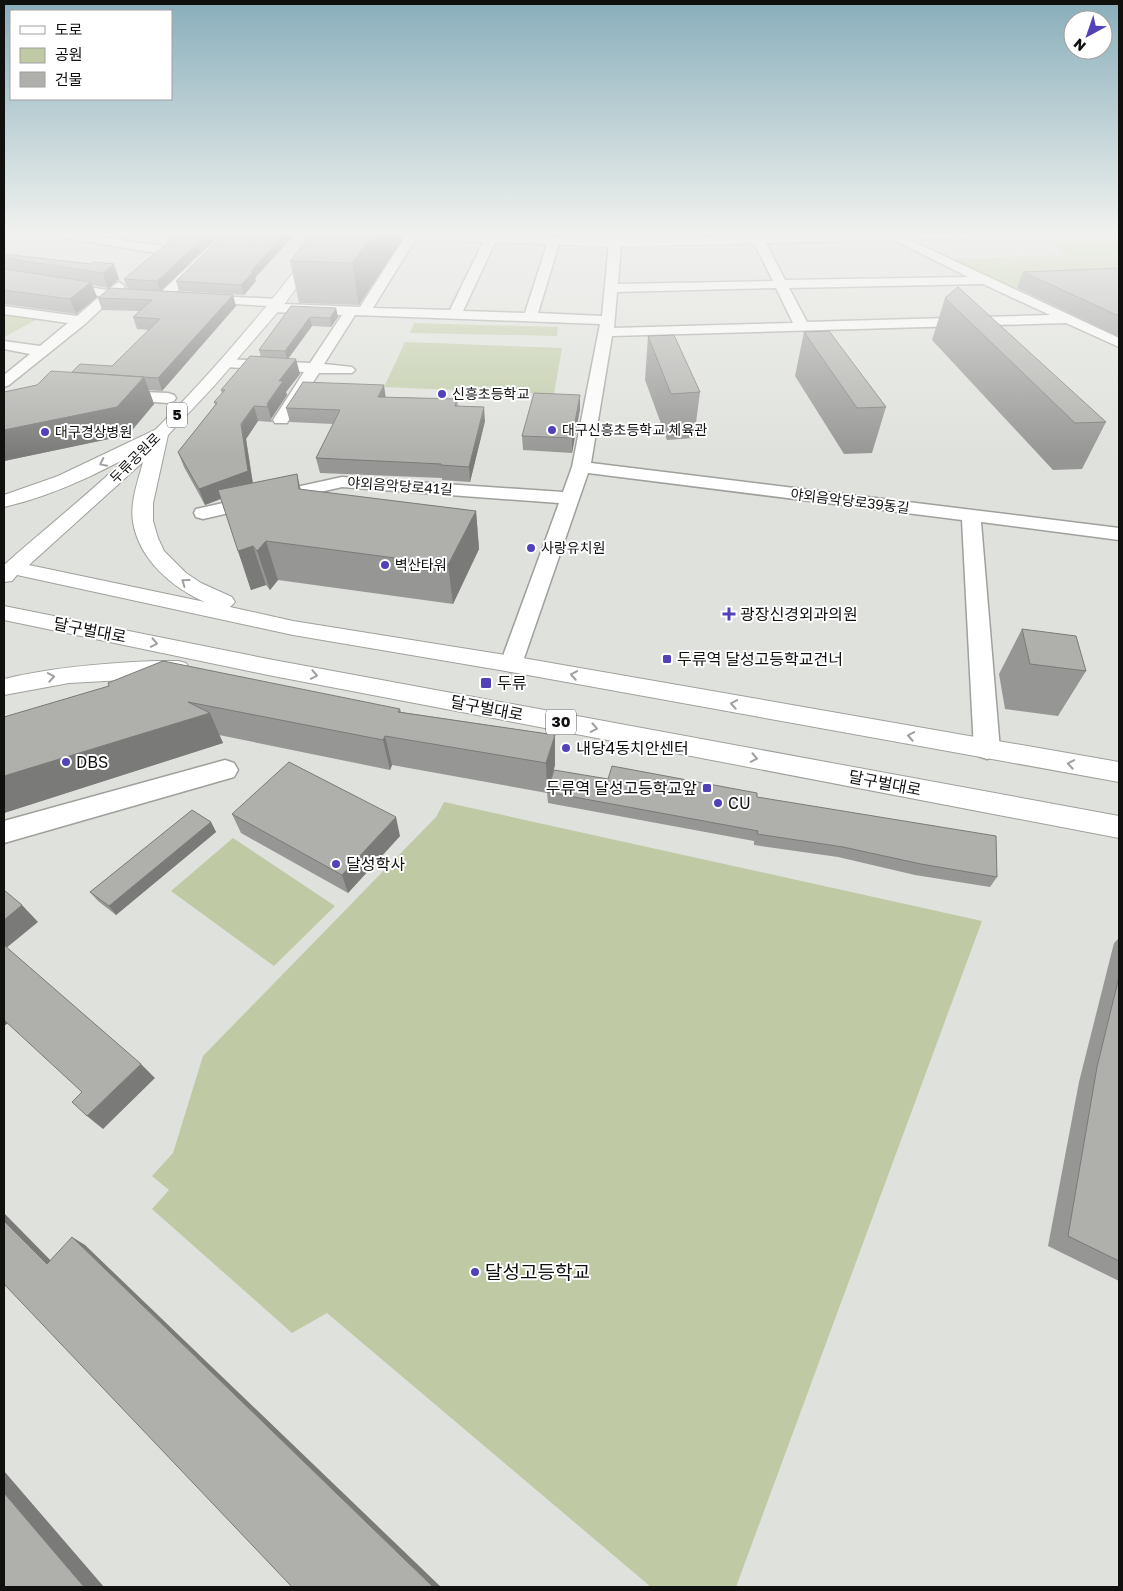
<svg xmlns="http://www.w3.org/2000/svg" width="1123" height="1591" viewBox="0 0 1123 1591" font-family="'Golos Text','Noto Sans KR',sans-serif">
	<rect width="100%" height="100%" fill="#dfe1dc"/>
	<path fill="#bfcaa4" d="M455 234H802L631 239Z
		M1119 241V284L1012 288 941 259 1066 255 1051 242Z
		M4 314 38 319 4 337Z
		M414 323 558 327 557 336 410 333Z
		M405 342 562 348 554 394 384 387Z
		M444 802 982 921 736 1587H651L327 1313 292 1333 152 1209 169 1190 152 1176 173 1153 203 1056 436 817Z
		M233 838 335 906 274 966 171 891Z"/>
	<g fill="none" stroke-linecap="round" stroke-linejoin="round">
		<defs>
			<path id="street" d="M54 234H81L162 246 168 250 162 254 60 237Z
				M222 234H234L169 300H159L157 297 159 294Z
				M407 234 418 235 373 308 450 310 485 238 491 235 497 238 463 311 525 313 548 241 554 237 560 241 538 313 602 316 609 243 615 239 621 243 618 284 773 281 752 239 758 236 764 239 785 280 968 277 886 236 888 234H897L1119 338V347L1066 323 612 336 591 463 1119 528V540L981 522 1000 750 996 756 987 759 978 756 974 750 962 520 588 473 522 664 519 669 511 672 503 669 500 664 559 503 342 487 203 519 196 517 194 513 196 509 342 477 563 492 572 467 600 324 355 315 324 364 352 367 355 370 352 373H319L287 423H275L273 420 304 372 226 367 221 366 219 363 221 360 226 359 310 363 342 315 273 312 268 311 267 306 198 302 193 301 191 298 193 295 278 299 283 300 284 304 360 307ZM983 284 1050 315 807 322 789 288ZM776 288 793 323 614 328 617 292Z
				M4 273 107 290 119 282 125 286 122 290 140 291 147 295 140 299 113 298 85 324 9 385 4 387V375L30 354 4 349V341L40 346 68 323 4 314V306L77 316 100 296 4 281Z
				M117 391 168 393 174 395 176 398 174 401 168 403 111 399 109 396 111 393Z
				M225 760 234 763 238 770 234 777 4 843V821Z"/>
			<path id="secondary" d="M377 234C456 231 535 239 615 239 737 240 859 230 981 234L975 238 615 247 383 238Z
				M161 427 167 428 170 432 167 436C116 464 62 494 4 507V495L58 476Z"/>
			<path id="primary" d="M323 234H335L283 306 214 386 168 435 153 503V521L158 538 164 551 186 573 201 583 232 597 235 602 230 607 293 621 511 656 1119 762V782L511 672 293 635 17 575 12 581 4 582V565C47 527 92 491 133 452 202 385 265 311 323 234ZM143 462C138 481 130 502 133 522 139 559 172 588 205 602L29 565Z
				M4 606 268 659 1119 816V838L268 675 4 620Z
				M156 661H178L186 663 190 669 186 675 178 677 69 683 4 695V679C54 667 104 663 156 661Z"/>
		</defs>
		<use href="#street" stroke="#9fa09b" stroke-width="3"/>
		<use href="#secondary" stroke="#9fa09b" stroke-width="2"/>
		<use href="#primary" stroke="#9fa09b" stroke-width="2"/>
		<use href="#street" fill="#fff" fill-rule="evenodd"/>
		<use href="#secondary" fill="#fff" fill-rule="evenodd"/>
		<use href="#primary" fill="#fff" fill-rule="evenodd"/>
	</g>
	<path fill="#969794" d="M220 234 161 291 236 306 162 391 149 390 154 404 128 435 4 461V392L37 385 72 372 112 366 149 330 137 329 133 317 140 311 102 310 98 298 128 289 124 279Z
		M312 234H400L401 241 359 305 299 303 290 261Z
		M4 254 91 264 119 279 108 288 92 285 97 297 76 314 4 304V305Z
		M1119 268V337L1017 288 1023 272Z
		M255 278 256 281 244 295 179 291 176 281Z
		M945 298 1106 422 1082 469 1053 470 932 340Z
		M291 306 338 317 331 327 312 326 288 359 300 374 286 392 287 395 271 419 272 422 258 421 246 439 253 483 297 474 301 490 476 511 479 549 453 604 278 580 270 590 266 585 251 590 221 499 205 505 184 467 178 452 215 405 214 402 222 394 221 390 261 357 259 350Z
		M804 332 886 407 872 453 844 454 795 376Z
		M648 336 700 392 694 438 667 440 645 380Z
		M580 395V409L572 453 523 450 522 436Z
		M386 397 457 399 458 406 485 421 470 482 442 480V478L320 473 316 458 333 424 290 422 286 408Z
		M1022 629 1086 671 1058 716 1005 709 999 674Z
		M109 686 400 709 401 712 555 735V765L547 793 392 765 390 770 219 735 223 743 4 813V717Z
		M608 779 757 797 997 877 990 887 915 875 838 857 754 845V841L548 803 547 792Z
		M232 814 400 836 348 893 241 833Z
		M211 822 216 832 116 915 98 901 90 892Z
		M1119 938V1281L1048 1246 1079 1082 1114 943Z"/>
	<path fill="#7a7b78" d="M208 234H220L160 291 157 281Z
		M284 234H295L255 278 256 281 244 295 241 285 251 271Z
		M373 234H400L401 241 359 305 352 263Z
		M114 264 119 279 108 288 103 273Z
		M91 282 97 297 76 314 70 299Z
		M233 295 236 306 162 391 158 378Z
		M336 308 338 317 331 327 330 318Z
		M310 317 312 326 287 360 285 351Z
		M296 359 300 374 286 392 287 395 271 419 272 422 267 404 279 381Z
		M144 377 154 404 128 435 4 461V430Z
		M384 385 386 399 378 397Z
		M580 395V409L572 453V438Z
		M254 406 258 421 246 439 253 486 205 505 199 489Z
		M484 407 485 421 470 482 469 467Z
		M476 511 479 549 453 604 448 565Z
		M266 541 278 580 270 590 257 551Z
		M253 546 266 585 251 590 238 551Z
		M210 713 223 743 4 813V776Z
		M555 735V765L547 793 546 763Z
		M385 736 392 765 390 770 383 740Z
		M396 817 400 836 348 893 342 875Z
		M211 822 216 832 116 915 109 906Z
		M22 905 38 922 5 949 4 947V920Z
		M4 1019 8 1023 4 1026Z
		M141 1064 155 1078 103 1129 87 1116Z
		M4 1213 61 1271 47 1264 4 1221Z
		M72 1237 85 1245 441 1587H433Z
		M4 1471 104 1587H84L4 1493Z"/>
	<path fill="#afb0ac" stroke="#7a7b78" d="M178 234H208L157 281 124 279Z
		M224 234H284L251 271H254L241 285 176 281Z
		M312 234H373L352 263 290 261Z
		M4 254 91 264 95 262 114 264 103 273 4 258Z
		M1119 268V316L1023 272Z
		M4 269 91 282 70 299 4 290Z
		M958 287 1106 422 1075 423 945 298Z
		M110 288 233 295 158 378 72 372 80 364 112 366 160 319 133 317 152 300 98 298Z
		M291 306 336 308 330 318 310 317 285 351 259 350Z
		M829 331 886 407 857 408 804 332Z
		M674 335 700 392 671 394 648 336Z
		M250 356 296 359 279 381H283L267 404 268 407 254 406 241 424 248 471 199 489 178 452 217 403 214 402 225 390H221Z
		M51 371 144 377 117 407 4 430V392L37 385Z
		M303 382 384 385 378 397 457 399 455 406 484 407 469 467 441 465V464L316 458 340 410 286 408Z
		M534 393 580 395 572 438 522 436Z
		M297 474 299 489 476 511 448 565 266 541 257 551 253 546 238 551 218 490Z
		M1022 629 1076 636 1086 671 1030 664Z
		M163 661 400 709 398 712 555 735 546 763 385 736 383 740 188 702 210 713 4 776V717L109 686 108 683Z
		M289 762 396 817 342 875 232 814Z
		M612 766 757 793V797L996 836 997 877 921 864 843 847 757 834 758 831 547 792 554 770 608 779Z
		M192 810 211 822 109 906 90 892Z
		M4 890 22 905 4 920Z
		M4 945 141 1064 87 1116 72 1102 82 1092 4 1020Z
		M1119 977V1261L1068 1236 1097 1067Z
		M4 1221 47 1264 72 1237 433 1587H292L4 1284Z
		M4 1493 84 1587H4Z"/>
	<defs><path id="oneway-chevron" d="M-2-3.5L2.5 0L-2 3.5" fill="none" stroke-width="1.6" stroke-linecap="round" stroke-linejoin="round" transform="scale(1.25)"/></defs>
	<g stroke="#9fa09f">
		<use href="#oneway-chevron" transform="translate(103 463) rotate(154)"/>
		<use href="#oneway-chevron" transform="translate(185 582) rotate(-144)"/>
		<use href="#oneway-chevron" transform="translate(154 643) rotate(11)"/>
		<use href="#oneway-chevron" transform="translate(314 675) rotate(11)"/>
		<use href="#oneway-chevron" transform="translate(574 675) rotate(-170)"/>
		<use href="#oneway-chevron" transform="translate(51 677) rotate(-10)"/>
		<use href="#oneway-chevron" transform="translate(734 704) rotate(-170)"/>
		<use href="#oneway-chevron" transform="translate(594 728) rotate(11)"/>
		<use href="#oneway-chevron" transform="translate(911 736) rotate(-170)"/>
		<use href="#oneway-chevron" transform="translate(754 758) rotate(11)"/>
		<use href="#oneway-chevron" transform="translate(1071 764) rotate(-170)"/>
	</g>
	<linearGradient id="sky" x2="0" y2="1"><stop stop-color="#88aebb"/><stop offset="0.51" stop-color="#f1f2ef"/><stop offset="1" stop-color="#f1f2ef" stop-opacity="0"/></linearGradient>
	<rect width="1123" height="457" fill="url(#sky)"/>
	<g fill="#5142b9" stroke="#fff" stroke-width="2">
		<circle cx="442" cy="394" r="5"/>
		<circle cx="552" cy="430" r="5"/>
		<circle cx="45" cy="432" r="5"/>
		<circle cx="531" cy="548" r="5"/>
		<circle cx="385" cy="565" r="5"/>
		<path d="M726.5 606.5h5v5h5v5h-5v5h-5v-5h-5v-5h5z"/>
		<rect x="662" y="654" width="10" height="10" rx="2.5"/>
		<rect x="480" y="677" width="12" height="12" rx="2.5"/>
		<circle cx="566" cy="748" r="5"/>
		<circle cx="66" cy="762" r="5"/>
		<rect x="702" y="783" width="10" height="10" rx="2.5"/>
		<circle cx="718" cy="803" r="5"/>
		<circle cx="336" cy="864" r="5"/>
		<circle cx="475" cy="1272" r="5"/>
	</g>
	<g text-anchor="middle" stroke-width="4" stroke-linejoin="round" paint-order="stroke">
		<g font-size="14" fill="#10110f" stroke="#fff" text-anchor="start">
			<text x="452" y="399">신흥초등학교</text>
			<text x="562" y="435">대구신흥초등학교 체육관</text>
			<text x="55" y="437">대구경상병원</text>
			<text x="541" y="553">사랑유치원</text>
			<text x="395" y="570">벽산타워</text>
		</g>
		<g font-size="14" fill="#10110f" stroke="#fff">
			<text transform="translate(135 458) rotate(-45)" y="5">두류공원로</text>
			<text transform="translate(400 486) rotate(4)" y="5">야외음악당로41길</text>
			<text transform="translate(850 501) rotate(7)" y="5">야외음악당로39동길</text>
		</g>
		<g fill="#fff" stroke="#585857" stroke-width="1">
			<rect x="167" y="402.5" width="20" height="25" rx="4"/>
			<rect x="546" y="709.5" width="30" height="25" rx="4"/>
		</g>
		<g font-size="15" font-weight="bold" fill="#10110f">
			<text x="177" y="420">5</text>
			<text x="561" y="727">30</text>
		</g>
		<g font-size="16" fill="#10110f" stroke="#fff" text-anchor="start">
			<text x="740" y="620">광장신경외과의원</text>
			<text x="677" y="665">두류역 달성고등학교건너</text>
			<text x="497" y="689">두류</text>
			<text x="576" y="754">내당4동치안센터</text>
			<text x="76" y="768">DBS</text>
			<text x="697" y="794" text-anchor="end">두류역 달성고등학교앞</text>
			<text x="728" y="809">CU</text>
			<text x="346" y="870">달성학사</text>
		</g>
		<g font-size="16" fill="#10110f" stroke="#fff">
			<text transform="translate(90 630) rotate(11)" y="6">달구벌대로</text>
			<text transform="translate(487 708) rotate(11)" y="6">달구벌대로</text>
			<text transform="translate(885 783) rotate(11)" y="6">달구벌대로</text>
		</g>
		<g font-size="19" fill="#10110f" stroke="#fff" text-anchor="start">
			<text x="485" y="1279">달성고등학교</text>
		</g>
	</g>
	<rect width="1123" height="1591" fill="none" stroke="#10110f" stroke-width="10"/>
	<rect x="10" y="10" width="162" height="90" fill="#ffffff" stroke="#9fa09f"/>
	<rect x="20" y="26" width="25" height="8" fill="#ffffff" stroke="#9fa09f"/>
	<text x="55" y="35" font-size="15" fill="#10110f">도로</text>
	<rect x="20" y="48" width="25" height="15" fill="#bfcaa4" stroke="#9fa09f"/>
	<text x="55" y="60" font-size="15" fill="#10110f">공원</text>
	<rect x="20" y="72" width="25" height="15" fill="#afb0ac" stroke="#9fa09f"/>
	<text x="55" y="85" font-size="15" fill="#10110f">건물</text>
	<g transform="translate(1088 35) rotate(220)"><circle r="24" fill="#ffffff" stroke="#9fa09f"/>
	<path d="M0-4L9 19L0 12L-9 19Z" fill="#5142b9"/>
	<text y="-8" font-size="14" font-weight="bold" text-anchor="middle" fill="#10110f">N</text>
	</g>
</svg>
